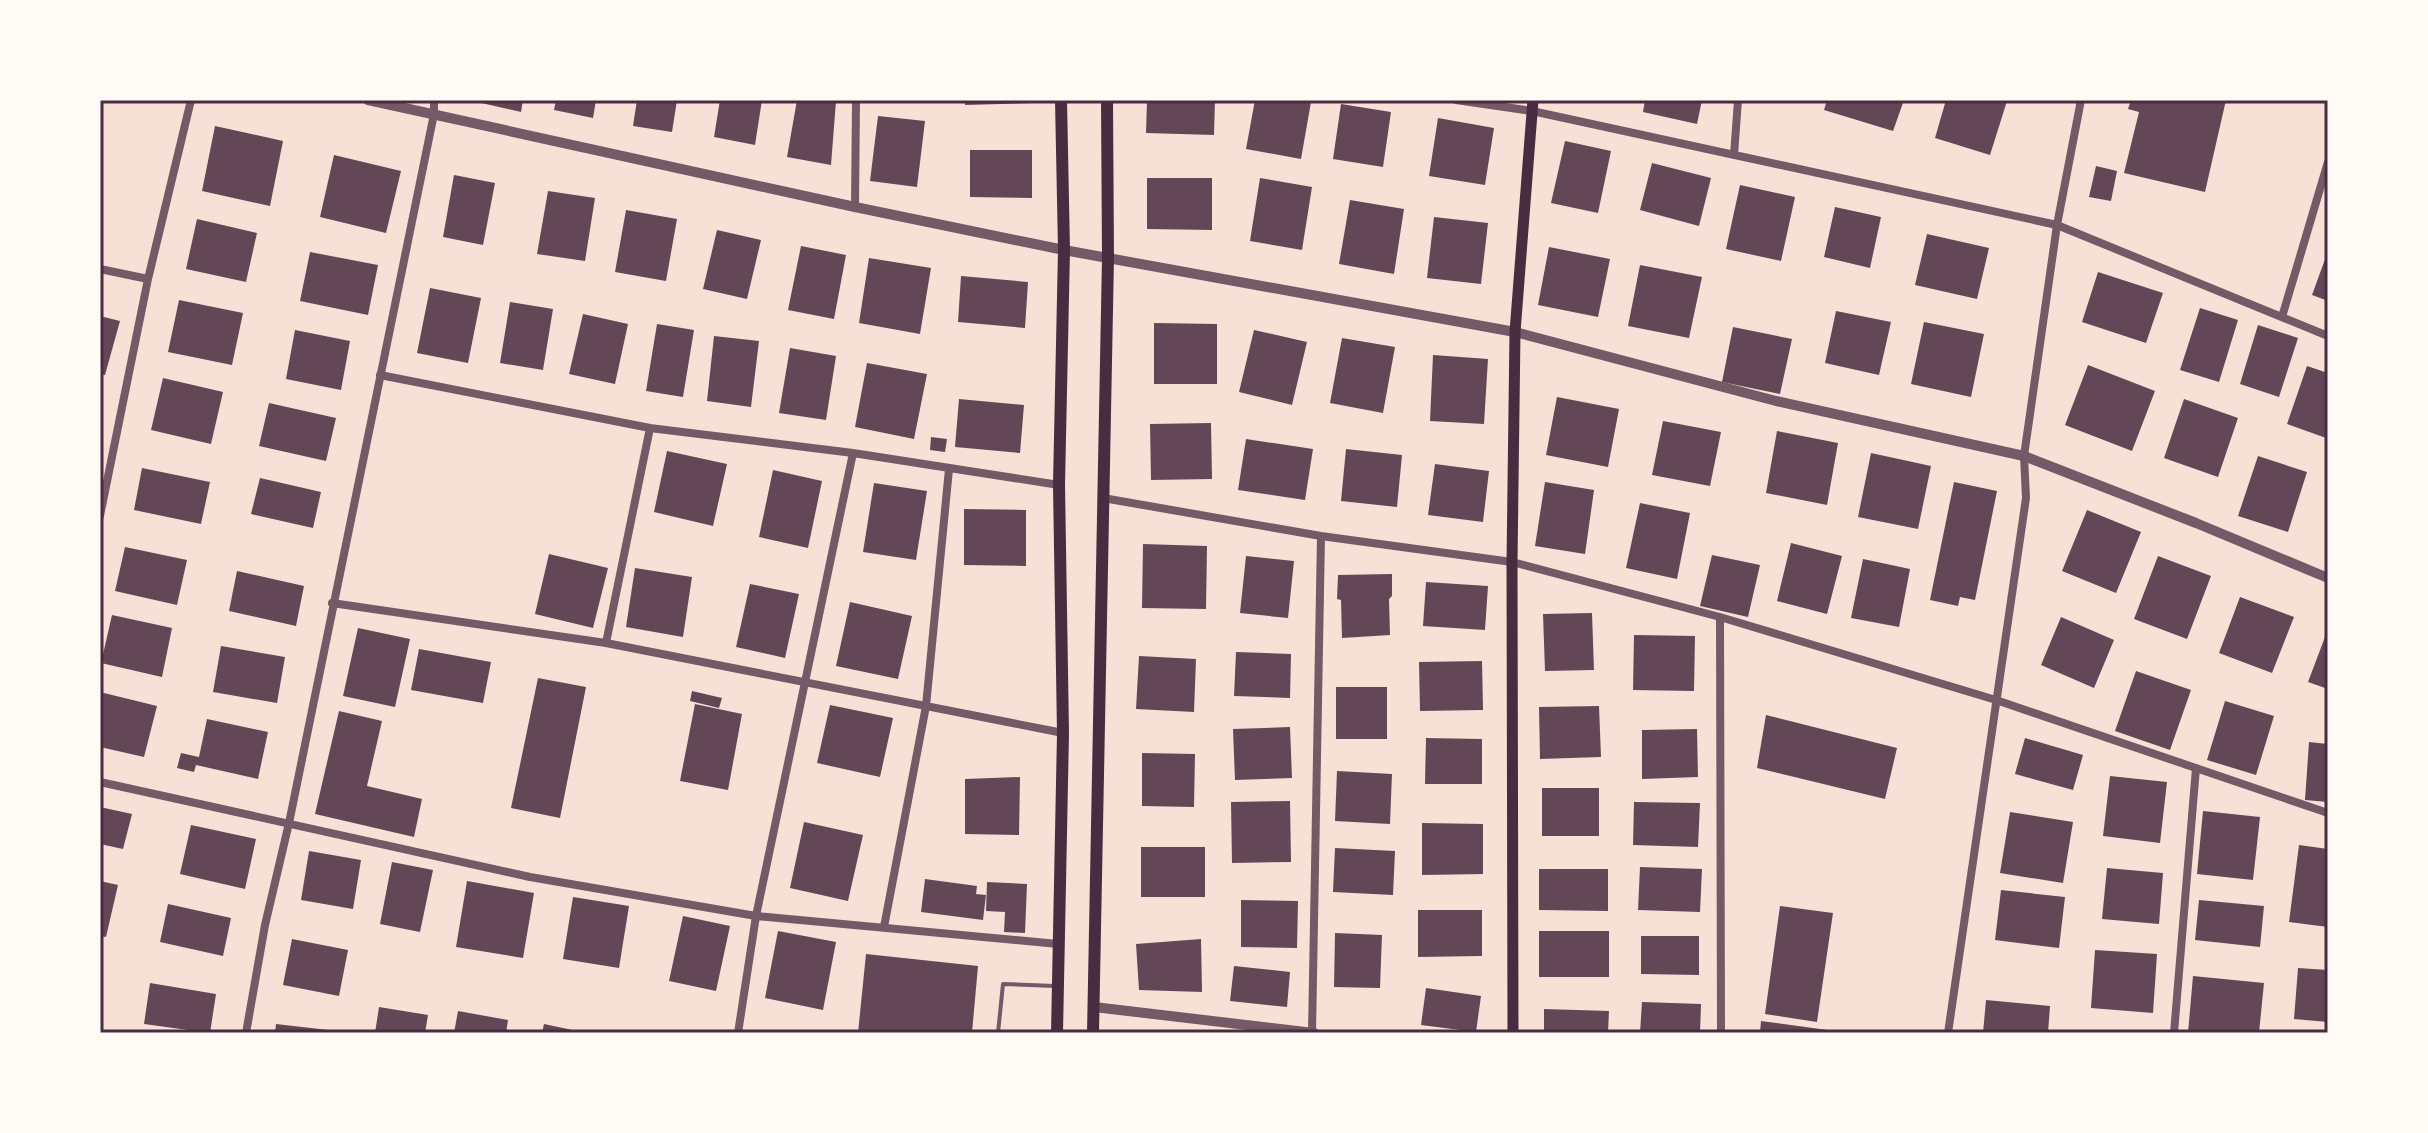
<svg xmlns="http://www.w3.org/2000/svg" width="2428" height="1133" viewBox="0 0 2428 1133" font-family="'Varela Round',sans-serif">
	<rect width="100%" height="100%" fill="#f7e1d7"/>
	<path fill="#644757" d="M468 100H523L521 112Z
		M556 100H596L593 118 554 110Z
		M637 100H677L672 132 633 126Z
		M720 100H762L755 145 714 137Z
		M797 100 836 101 831 165 787 157Z
		M965 100H1031V103L965 105Z
		M1147 100H1215L1214 135 1146 133Z
		M1255 100 1311 102 1301 159 1246 149Z
		M1645 100H1702L1697 124 1643 112Z
		M1827 100H1904L1893 131 1824 110Z
		M1946 100 2007 101 1990 155 1935 138Z
		M2131 100H2226L2205 192 2124 173 2139 112 2128 109Z
		M1341 104 1391 112 1383 167 1333 159Z
		M878 116 925 121 917 187 870 181Z
		M1438 118 1494 128 1485 185 1429 176Z
		M215 126 283 141 270 206 202 191Z
		M1565 141 1611 151 1598 213 1551 203Z
		M970 150H1032V198L970 197Z
		M334 155 401 171 386 233 320 217Z
		M1652 163 1711 178 1699 226 1640 210Z
		M2096 166 2117 171 2111 201 2089 197Z
		M454 175 495 183 483 245 443 237Z
		M1147 178H1212V230L1147 229Z
		M1260 178 1312 187 1302 250 1250 241Z
		M1740 185 1795 197 1781 261 1726 249Z
		M548 191 595 198 585 261 537 254Z
		M1350 200 1404 209 1394 274 1339 264Z
		M1835 207 1881 217 1870 268 1824 257Z
		M626 210 677 219 666 281 615 272Z
		M1434 217 1488 223 1481 284 1427 278Z
		M197 219 257 233 246 282 186 269Z
		M717 230 761 240 747 299 703 289Z
		M1927 234 1989 248 1977 299 1915 285Z
		M801 246 846 255 834 319 788 310Z
		M1549 247 1610 259 1598 317 1538 305Z
		M2328 251V301L2312 295Z
		M310 252 378 265 368 315 300 301Z
		M869 258 931 268 920 334 859 323Z
		M1640 265 1702 277 1689 338 1628 326Z
		M2098 272 2163 293 2146 343 2082 322Z
		M961 276 1028 282 1025 328 958 322Z
		M430 288 481 298 468 363 417 353Z
		M179 300 243 313 232 365 168 352Z
		M510 302 553 309 543 370 500 363Z
		M2200 308 2238 320 2219 382 2180 370Z
		M1836 311 1891 322 1879 375 1825 363Z
		M583 314 628 324 615 384 569 374Z
		M100 316 120 321 105 375 100 374Z
		M1924 322 1984 334 1971 397 1911 384Z
		M1154 323 1217 324V384H1154Z
		M657 324 694 330 683 397 646 391Z
		M2258 325 2298 338 2279 397 2240 384Z
		M1733 327 1792 339 1780 394 1722 382Z
		M295 330 350 341 341 390 286 379Z
		M1254 330 1307 342 1292 405 1239 392Z
		M714 336 759 341 751 407 707 401Z
		M1342 338 1395 347 1383 413 1330 403Z
		M790 348 836 356 826 420 779 413Z
		M1433 355 1488 359 1484 424 1430 421Z
		M867 363 927 374 914 439 855 427Z
		M2088 365 2155 391 2132 451 2065 425Z
		M2307 366 2328 373 2326 438 2287 424Z
		M163 378 223 392 211 444 151 430Z
		M1557 397 1619 409 1608 467 1546 455Z
		M959 399 1024 405 1020 453 955 447Z
		M2184 399 2238 418 2218 477 2164 458Z
		M269 403 336 418 326 461 259 446Z
		M1663 421 1721 432 1710 486 1652 475Z
		M1211 423 1212 479 1151 480 1150 424Z
		M1777 431 1838 443 1827 505 1766 493Z
		M931 437 947 439 945 452 930 450Z
		M1246 439 1313 449 1305 500 1238 490Z
		M1346 449 1402 455 1397 507 1341 501Z
		M667 451 727 464 713 526 654 512Z
		M1871 453 1931 466 1918 529 1858 517Z
		M2258 456 2307 472 2288 532 2238 516Z
		M1435 464 1489 471 1483 522 1428 515Z
		M142 468 210 482 201 524 134 510Z
		M773 470 822 481 808 548 759 537Z
		M260 478 321 492 313 528 251 514Z
		M1545 482 1594 490 1585 554 1535 546Z
		M1954 482 1997 491 1975 600 1960 597 1958 606 1930 600Z
		M874 483 927 491 916 560 863 552Z
		M1640 503 1690 513 1677 579 1626 568Z
		M964 509 1026 510V566L964 565Z
		M2087 510 2141 532 2116 593 2062 571Z
		M1791 543 1842 556 1827 614 1777 601Z
		M1143 544 1207 546 1206 609 1142 608Z
		M125 547 187 560 177 605 115 591Z
		M549 554 608 568 593 628 535 614Z
		M1712 555 1760 565 1748 617 1700 606Z
		M1246 556 1294 561 1288 618 1240 613Z
		M2158 556 2211 576 2187 639 2134 619Z
		M1863 559 1910 569 1899 627 1851 618Z
		M635 568 692 577 683 637 626 627Z
		M237 571 304 586 296 626 229 611Z
		M1392 574V596L1389 599 1390 635 1342 638 1341 600 1337 599 1338 575Z
		M1426 582 1488 586 1485 630 1423 626Z
		M750 584 799 594 785 658 736 647Z
		M2240 597 2294 617 2272 673 2219 653Z
		M850 602 912 616 898 679 836 666Z
		M1592 613 1594 670 1545 671 1543 614Z
		M112 615 172 628 162 677 101 663Z
		M2061 617 2114 640 2094 688 2041 665Z
		M358 628 410 639 395 707 343 696Z
		M2328 629V689L2308 682Z
		M1634 635 1695 636 1694 691 1633 690Z
		M221 646 285 657 277 703 213 692Z
		M419 649 491 662 483 703 411 690Z
		M1236 652 1291 654 1290 698 1234 696Z
		M1139 656 1196 659 1194 712 1136 709Z
		M1482 661 1483 710 1420 711 1419 662Z
		M2136 671 2191 690 2170 750 2115 731Z
		M538 678 586 687 560 818 511 808Z
		M1336 687H1387V739H1336Z
		M692 691 722 698 719 708 690 701Z
		M100 692 157 706 144 757 100 747Z
		M2225 701 2274 716 2256 775 2207 760Z
		M695 704 742 714 728 790 680 781Z
		M830 705 893 718 880 777 817 763Z
		M1599 706 1601 757 1540 759 1539 707Z
		M339 711 382 721 367 786 422 799 414 837 315 814Z
		M1766 715 1897 748 1885 799 1757 768Z
		M207 719 268 732 258 779 196 765 194 772 177 768 181 753 199 757Z
		M1290 727 1292 778 1235 780 1233 729Z
		M1697 729 1698 777 1642 779V730Z
		M1426 738 1482 739V784H1425Z
		M2025 738 2083 755 2073 790 2015 774Z
		M2309 742 2328 744V802L2305 800Z
		M1142 753 1195 754 1194 807 1142 806Z
		M1337 771 1392 774 1390 824 1335 821Z
		M2110 776 2167 782 2160 843 2103 836Z
		M1020 777 1019 835 965 834V779Z
		M1542 788H1599V836H1542Z
		M1290 801 1291 862 1232 863 1231 802Z
		M1634 802 1700 803 1698 847 1633 845Z
		M100 807 132 814 123 849 100 844Z
		M2203 811 2260 817 2253 880 2197 874Z
		M2010 812 2073 822 2063 883 2000 873Z
		M804 822 863 835 848 901 790 888Z
		M1422 823 1483 824V874L1422 875Z
		M191 825 256 839 245 889 180 874Z
		M2299 845 2328 849V927L2289 922Z
		M1141 847H1205V897H1141Z
		M1335 848 1395 851 1393 895 1333 892Z
		M309 851 361 860 353 909 301 900Z
		M392 862 433 870 420 932 380 924Z
		M1640 867 1702 869 1700 912 1638 910Z
		M2107 868 2163 873 2159 924 2102 919Z
		M1539 869H1608V911L1539 910Z
		M925 879 977 886 976 894 986 895 983 920 921 912Z
		M100 881 118 885 106 937 100 936Z
		M467 881 534 893 523 958 456 947Z
		M987 882 1027 884 1025 933 1004 932 1005 912 986 911Z
		M2001 890 2065 897 2059 948 1995 940Z
		M573 897 629 906 619 968 563 959Z
		M1241 900 1298 901 1297 948 1241 947Z
		M2199 900 2264 906 2260 947 2195 940Z
		M168 904 231 918 223 956 160 942Z
		M1780 906 1833 913 1817 1022 1765 1014Z
		M1418 910H1482V956L1418 957Z
		M683 916 730 926 716 991 669 981Z
		M778 931 836 942 823 1010 765 998Z
		M1539 931H1609V977H1539Z
		M1335 933 1382 935 1380 988 1334 987Z
		M1641 936H1699V975L1641 974Z
		M292 939 348 950 339 996 283 985Z
		M1201 939 1202 992 1139 990 1136 944Z
		M2095 950 2157 954 2153 1013 2091 1008Z
		M866 954 978 966 972 1033H858Z
		M1234 966 1290 972 1287 1007 1230 1001Z
		M2298 968 2328 970V1022L2294 1019Z
		M2193 976 2264 983 2259 1033H2188Z
		M150 983 216 994 210 1033 144 1024Z
		M1426 988 1481 996 1476 1032 1421 1025Z
		M1986 1000 2050 1006 2048 1033H1983Z
		M1642 1002 1701 1004 1700 1033H1640Z
		M379 1007 428 1015 425 1033H375Z
		M1544 1009 1609 1011 1608 1033H1544Z
		M458 1011 508 1020 506 1033H454Z
		M1761 1021 1835 1031 1834 1033H1760Z
		M276 1024 337 1031V1033H275Z
		M544 1024 582 1032V1033H542Z"/>
	<g fill="none" stroke-linecap="round" stroke-linejoin="round">
		<path stroke="#755966" stroke-width="4" d="M998 1033 1003 984 1055 986"/>
		<path stroke="#755966" stroke-width="8" d="M1456 100 1532 111 2057 225 2328 336
			M1734 155 1738 100
			M855 207 856 100
			M100 269 148 279
			M2282 317 2328 162
			M380 375 650 428 853 453 1059 485
			M1103 498 1321 536 1512 562 1720 617 1996 700 2328 813
			M100 516 148 279 191 100
			M332 603 606 643 1063 733
			M1720 617 1721 1033
			M606 643 650 428
			M100 782 530 877 756 916 1058 944
			M884 927 926 706 949 469
			M246 1033 265 925 289 823 434 114V100
			M738 1033 756 916 853 453
			M1312 1033 1321 536
			M1948 1033 2026 498 2024 456 2057 225 2081 100
			M2174 1033 2196 768"/>
		<path stroke="#755966" stroke-width="10" d="M368 100 855 207 1064 250 1515 332 1776 401 2024 456 2196 523 2328 578
			M1094 1007 1314 1033"/>
		<path stroke="#4a2c40" stroke-width="11" d="M1513 1033 1512 562 1515 332 1533 100"/>
		<path stroke="#4a2c40" stroke-width="12" d="M1057 1033 1063 733 1059 485 1064 250 1061 100
			M1093 1033 1108 258 1107 100"/>
	</g>
	<rect width="2428" height="1133" fill="none" stroke="#fffaf5" stroke-width="204"/>
	<rect x="102" y="102" width="2224" height="929" fill="none" stroke="#4a2c40" stroke-width="3"/>
</svg>
